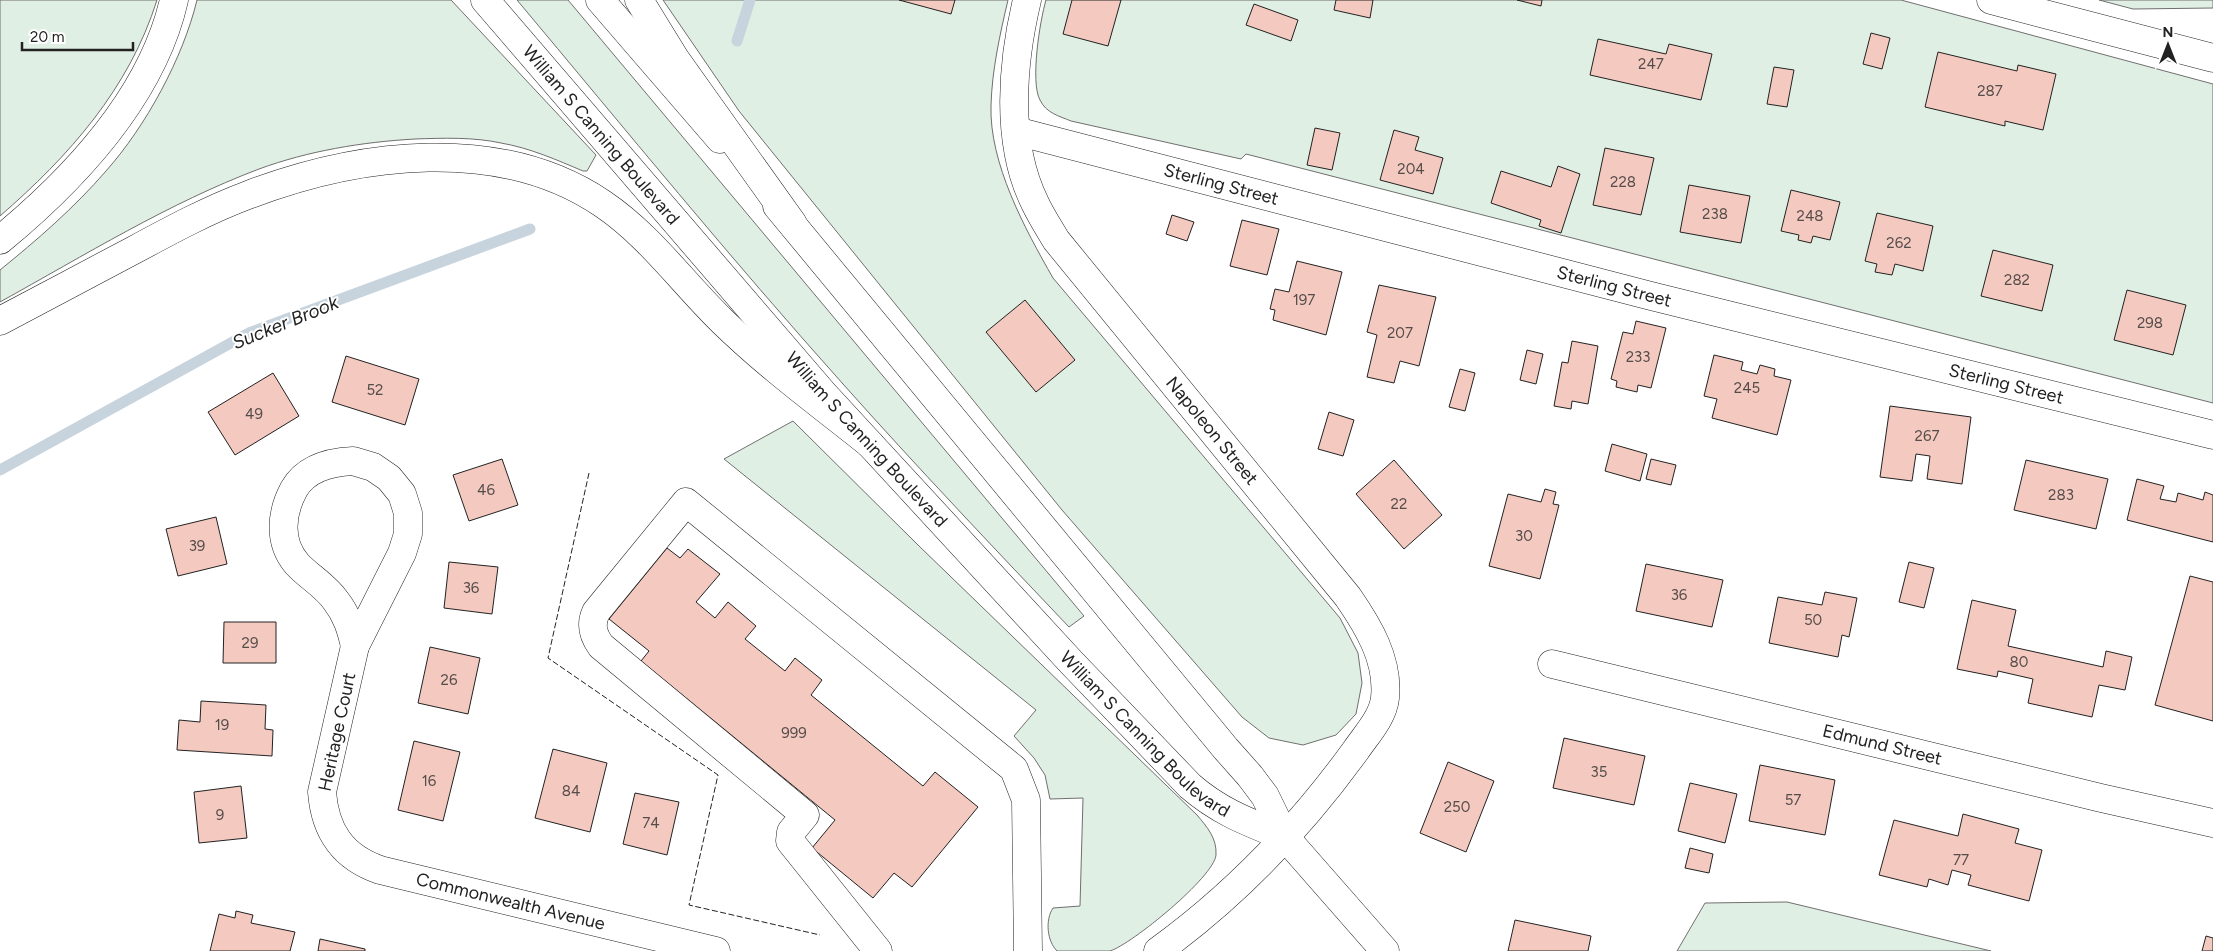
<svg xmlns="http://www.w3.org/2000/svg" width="2213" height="951" viewBox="0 0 2213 951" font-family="Figtree,sans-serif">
	<rect width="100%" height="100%" fill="#fff"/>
	<path fill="#e0efe3" stroke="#6f6f6f" d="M0 0H157C129 89 69 156 0 216Z
		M197 0H451L596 155 587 171H583C557 160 530 148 501 143 474 137 443 138 415 139 362 142 308 151 259 169 169 203 85 255 0 302V270C37 240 74 208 106 171 146 126 183 58 197 0Z
		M517 0H568L1084 616 1069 627C993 547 917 467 843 384 731 259 625 129 517 0Z
		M663 0H1008C1000 34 992 70 991 105 989 163 1025 229 1053 278L1340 618 1358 653 1362 683 1356 714 1336 735 1303 745 1269 738 1242 717 1062 510 739 111Z
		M1046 0H1901L2213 84V403L1246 154 1241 159 1071 121C1059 116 1046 113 1040 100 1030 82 1040 20 1046 0Z
		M2099 0H2213V8L2133 9Z
		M793 421 918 545 1197 815C1207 827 1217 838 1216 855 1214 877 1132 944 1110 951 1100 951 1069 951 1057 951 1047 941 1045 920 1053 908L1080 906 1083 798 1050 799 1045 775 1034 758 1014 736 1036 710 724 459Z
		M1787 902 1991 951H1677L1705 903Z"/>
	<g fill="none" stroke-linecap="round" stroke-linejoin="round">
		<path stroke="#c7d3dd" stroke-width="11" d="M737 41 750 0
			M0 470 249 333 530 229"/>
	</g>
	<path fill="#f3c9c0" stroke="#222" d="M899 0H955L951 14Z
		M1072 0H1121L1108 46 1063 34Z
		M1336 0H1373L1370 18 1334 10Z
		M1517 0H1542L1541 6Z
		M1254 4 1298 20 1291 41 1246 25Z
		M1871 33 1890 38 1882 69 1863 64Z
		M1598 39 1666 54 1669 44 1712 54 1701 100 1590 75Z
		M1938 52 2017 71 2018 65 2056 74 2043 130 2005 121V126L1925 107Z
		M1774 67 1794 70 1787 107 1767 104Z
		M1315 128 1340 133 1332 170 1307 165Z
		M1394 130 1419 137 1415 150 1443 158 1433 194 1380 180Z
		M1605 148 1654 158 1641 215 1593 205Z
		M1558 166 1580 174 1561 233 1539 226 1541 220 1491 203 1501 171 1551 187Z
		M1689 185 1750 196 1741 243 1680 232Z
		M1791 190 1840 202 1830 240 1813 236 1811 243 1798 240 1799 235 1781 231Z
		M1877 213 1933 226 1923 271 1895 264 1892 275 1875 272 1877 264 1865 261Z
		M1172 215 1194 222 1187 241 1166 234Z
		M1242 220 1279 229 1267 275 1230 266Z
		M1993 250 2053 265 2042 311 1981 296Z
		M1297 261 1342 272 1326 335 1273 320 1275 310 1270 309 1275 289 1289 292Z
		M1379 285 1436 297 1419 366 1400 361 1394 383 1367 377 1377 335 1367 332Z
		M2127 290 2186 305 2173 355 2114 340Z
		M1025 300 1075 360 1036 392 986 332Z
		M1636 321 1666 328 1651 388 1638 385 1637 392 1616 387 1617 381 1611 379 1623 332 1633 334Z
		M1572 341 1598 346 1588 404 1572 401 1571 409 1554 406 1562 362 1568 363Z
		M1527 350 1543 354 1536 384 1520 380Z
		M1714 355 1743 362 1741 370 1757 374 1760 365 1775 369 1774 376 1791 380 1777 435 1712 418 1717 399 1704 396Z
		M346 356 419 379 405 425 332 402Z
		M1460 369 1475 373 1465 411 1449 407Z
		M273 373 299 416 235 455 208 412Z
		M1890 406 1971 417 1962 484 1927 479 1930 456 1916 454 1912 481 1880 477Z
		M1329 412 1354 420 1343 456 1318 449Z
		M1612 444 1647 454 1640 481 1605 471Z
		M502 459 518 505 469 521 453 475Z
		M1651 459 1676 465 1671 485 1646 479Z
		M1394 460 1442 515 1404 549 1356 494Z
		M2026 460 2108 479 2096 529 2014 510Z
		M2137 479 2164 486 2160 499 2176 502 2178 493 2203 500 2205 492 2213 495V542L2127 520Z
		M1545 489 1556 492 1553 504 1559 505 1540 579 1489 566 1508 494 1541 502Z
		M216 517 227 564 178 576 166 529Z
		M667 548 680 558 688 549 720 574 696 602 715 618 728 602 756 626 745 639 785 671 795 658 822 680 811 695 923 786 935 772 978 807 912 887 894 873 873 898 812 848 835 820 641 661 649 651 609 619Z
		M449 562 498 567 492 614 444 608Z
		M1909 562 1934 568 1924 608 1899 602Z
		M1646 564 1723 580 1712 627 1636 611Z
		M2190 576 2213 582V721L2155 705Z
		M1825 592 1857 598 1849 637 1842 635 1838 657 1769 643 1778 597 1822 605Z
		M1972 600 2016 610 2008 646 2103 667 2106 651 2132 657 2125 690 2099 685 2092 717 2028 703 2033 679 1998 671 1997 677 1957 669Z
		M224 622H276V663H223Z
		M430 647 480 658 468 714 418 703Z
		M201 701 266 705 265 729 273 730 272 756 177 750 179 720 200 722Z
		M1564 738 1645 756 1634 805 1553 788Z
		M414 741 460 752 443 821 398 810Z
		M553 749 607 763 590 832 535 818Z
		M1448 762 1494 781 1466 852 1420 833Z
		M1760 765 1835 780 1825 835 1749 821Z
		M1690 783 1737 794 1725 843 1678 831Z
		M241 786 247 838 199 843 194 792Z
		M635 793 679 802 667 855 623 844Z
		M1963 814 2019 829 2015 843 2042 850 2029 901 1968 885 1971 875 1952 870 1948 885 1929 879 1927 887 1879 875 1894 820 1958 836Z
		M1690 848 1713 854 1709 873 1685 868Z
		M236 911 253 915 251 923 295 932 290 951H210L219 914 235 918Z
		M1515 920 1591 936 1588 951H1508Z
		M2206 936 2213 938V951H2202Z
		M320 939 365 949V951H318Z"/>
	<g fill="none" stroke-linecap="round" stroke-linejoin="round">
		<defs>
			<g id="minor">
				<path id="s1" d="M1027 0C1012 63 1005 143 1035 203 1041 216 1049 228 1056 240L1348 597C1368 626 1389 660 1385 698 1383 717 1367 734 1356 750 1301 826 1234 896 1158 951"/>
				<path d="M1991 0 2213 58"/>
				<path id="s2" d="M1016 131 1651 296 2213 435"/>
				<path d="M353 461 373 467 389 478 402 494 408 513V534L402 553 355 646C351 629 347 615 336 601 326 586 309 577 297 564 278 542 281 513 294 489 306 468 330 462 353 461Z"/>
				<path id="s3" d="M355 646 322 792C325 831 342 857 380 870L716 951"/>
				<path id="s4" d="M1552 664 2101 798 2213 823"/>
				<path d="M878 951 790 841 791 832 805 815 601 646C593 635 590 625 596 612L686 502 1014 769 1026 800 1028 951"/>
			</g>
			<g id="major">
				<path id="s5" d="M485 0 822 392 1071 662 1190 786C1220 812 1248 822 1285 837"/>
				<path d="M600 0 720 139"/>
				<path d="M777 206 1226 749 1250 776 1265 796 1285 837 1385 951"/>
			</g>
			<path id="highway" d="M639 0 676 60 793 224
				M0 240C74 179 152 96 174 0
				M0 321C45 297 89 274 134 250 171 230 208 210 248 195 358 153 500 134 603 204 649 235 683 283 722 321 768 366 820 404 870 444"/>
		</defs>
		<use href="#minor" stroke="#222" stroke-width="29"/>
		<use href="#major" stroke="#222" stroke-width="29"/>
		<use href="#highway" stroke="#222" stroke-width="29"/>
		<use href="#minor" stroke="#fff" stroke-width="28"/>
		<use href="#major" stroke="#fff" stroke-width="28"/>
		<use href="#highway" stroke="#fff" stroke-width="28"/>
		<path stroke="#222" stroke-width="1" stroke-dasharray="6 2.5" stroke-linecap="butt" d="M589 473 548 658 718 775 689 905 820 935"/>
	</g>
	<g text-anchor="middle" stroke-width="4" stroke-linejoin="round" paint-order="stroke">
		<g font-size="15" fill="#564c4a">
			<text x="1651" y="69">247</text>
			<text x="1990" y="96">287</text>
			<text x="1411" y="174">204</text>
			<text x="1623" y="187">228</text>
			<text x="1715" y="219">238</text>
			<text x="1810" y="221">248</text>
			<text x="1899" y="248">262</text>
			<text x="2017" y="285">282</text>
			<text x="1304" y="305">197</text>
			<text x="2150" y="328">298</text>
			<text x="1400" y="338">207</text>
			<text x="1638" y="362">233</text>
			<text x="1747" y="393">245</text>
			<text x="375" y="395">52</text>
			<text x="254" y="419">49</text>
			<text x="1927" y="441">267</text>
			<text x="486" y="495">46</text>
			<text x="2061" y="500">283</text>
			<text x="1399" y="509">22</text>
			<text x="1524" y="541">30</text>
			<text x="197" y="551">39</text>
			<text x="471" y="593">36</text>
			<text x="1679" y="600">36</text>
			<text x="1813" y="625">50</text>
			<text x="250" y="648">29</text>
			<text x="2019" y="667">80</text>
			<text x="449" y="685">26</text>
			<text x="222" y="730">19</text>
			<text x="794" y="738">999</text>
			<text x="1599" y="777">35</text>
			<text x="429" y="786">16</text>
			<text x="571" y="796">84</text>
			<text x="1793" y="805">57</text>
			<text x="1457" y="812">250</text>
			<text x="220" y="820">9</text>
			<text x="651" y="828">74</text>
			<text x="1961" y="865">77</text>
		</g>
		<g font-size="18" fill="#222" stroke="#fff">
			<text dy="6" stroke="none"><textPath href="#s5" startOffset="178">William S Canning Boulevard</textPath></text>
			<text dy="6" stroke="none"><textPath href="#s2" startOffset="212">Sterling Street</textPath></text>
			<text dy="6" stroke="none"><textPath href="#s2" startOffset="618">Sterling Street</textPath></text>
			<text dy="6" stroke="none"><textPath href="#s2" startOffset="1022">Sterling Street</textPath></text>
			<text dy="6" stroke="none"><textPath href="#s1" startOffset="496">Napoleon Street</textPath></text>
			<text dy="6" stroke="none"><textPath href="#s5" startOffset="582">William S Canning Boulevard</textPath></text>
			<text transform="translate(337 732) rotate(-78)" y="6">Heritage Court</text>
			<text dy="6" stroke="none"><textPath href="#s5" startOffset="988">William S Canning Boulevard</textPath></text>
			<text dy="6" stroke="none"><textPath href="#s4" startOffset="340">Edmund Street</textPath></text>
			<text dy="6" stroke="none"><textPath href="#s3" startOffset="388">Commonwealth Avenue</textPath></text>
		</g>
		<g font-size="19" font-style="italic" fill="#222" stroke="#fff">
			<text transform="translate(285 322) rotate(-22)" y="7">Sucker Brook</text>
		</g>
	</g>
	<g transform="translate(2168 45)" stroke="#ffffff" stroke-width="4" paint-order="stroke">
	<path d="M0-4L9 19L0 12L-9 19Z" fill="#222222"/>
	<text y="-8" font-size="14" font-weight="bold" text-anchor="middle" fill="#222222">N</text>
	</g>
	<path d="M22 42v8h111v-8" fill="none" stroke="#222222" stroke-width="2.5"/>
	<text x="30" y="42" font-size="15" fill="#222222" stroke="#ffffff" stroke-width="4" paint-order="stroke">20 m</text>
</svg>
